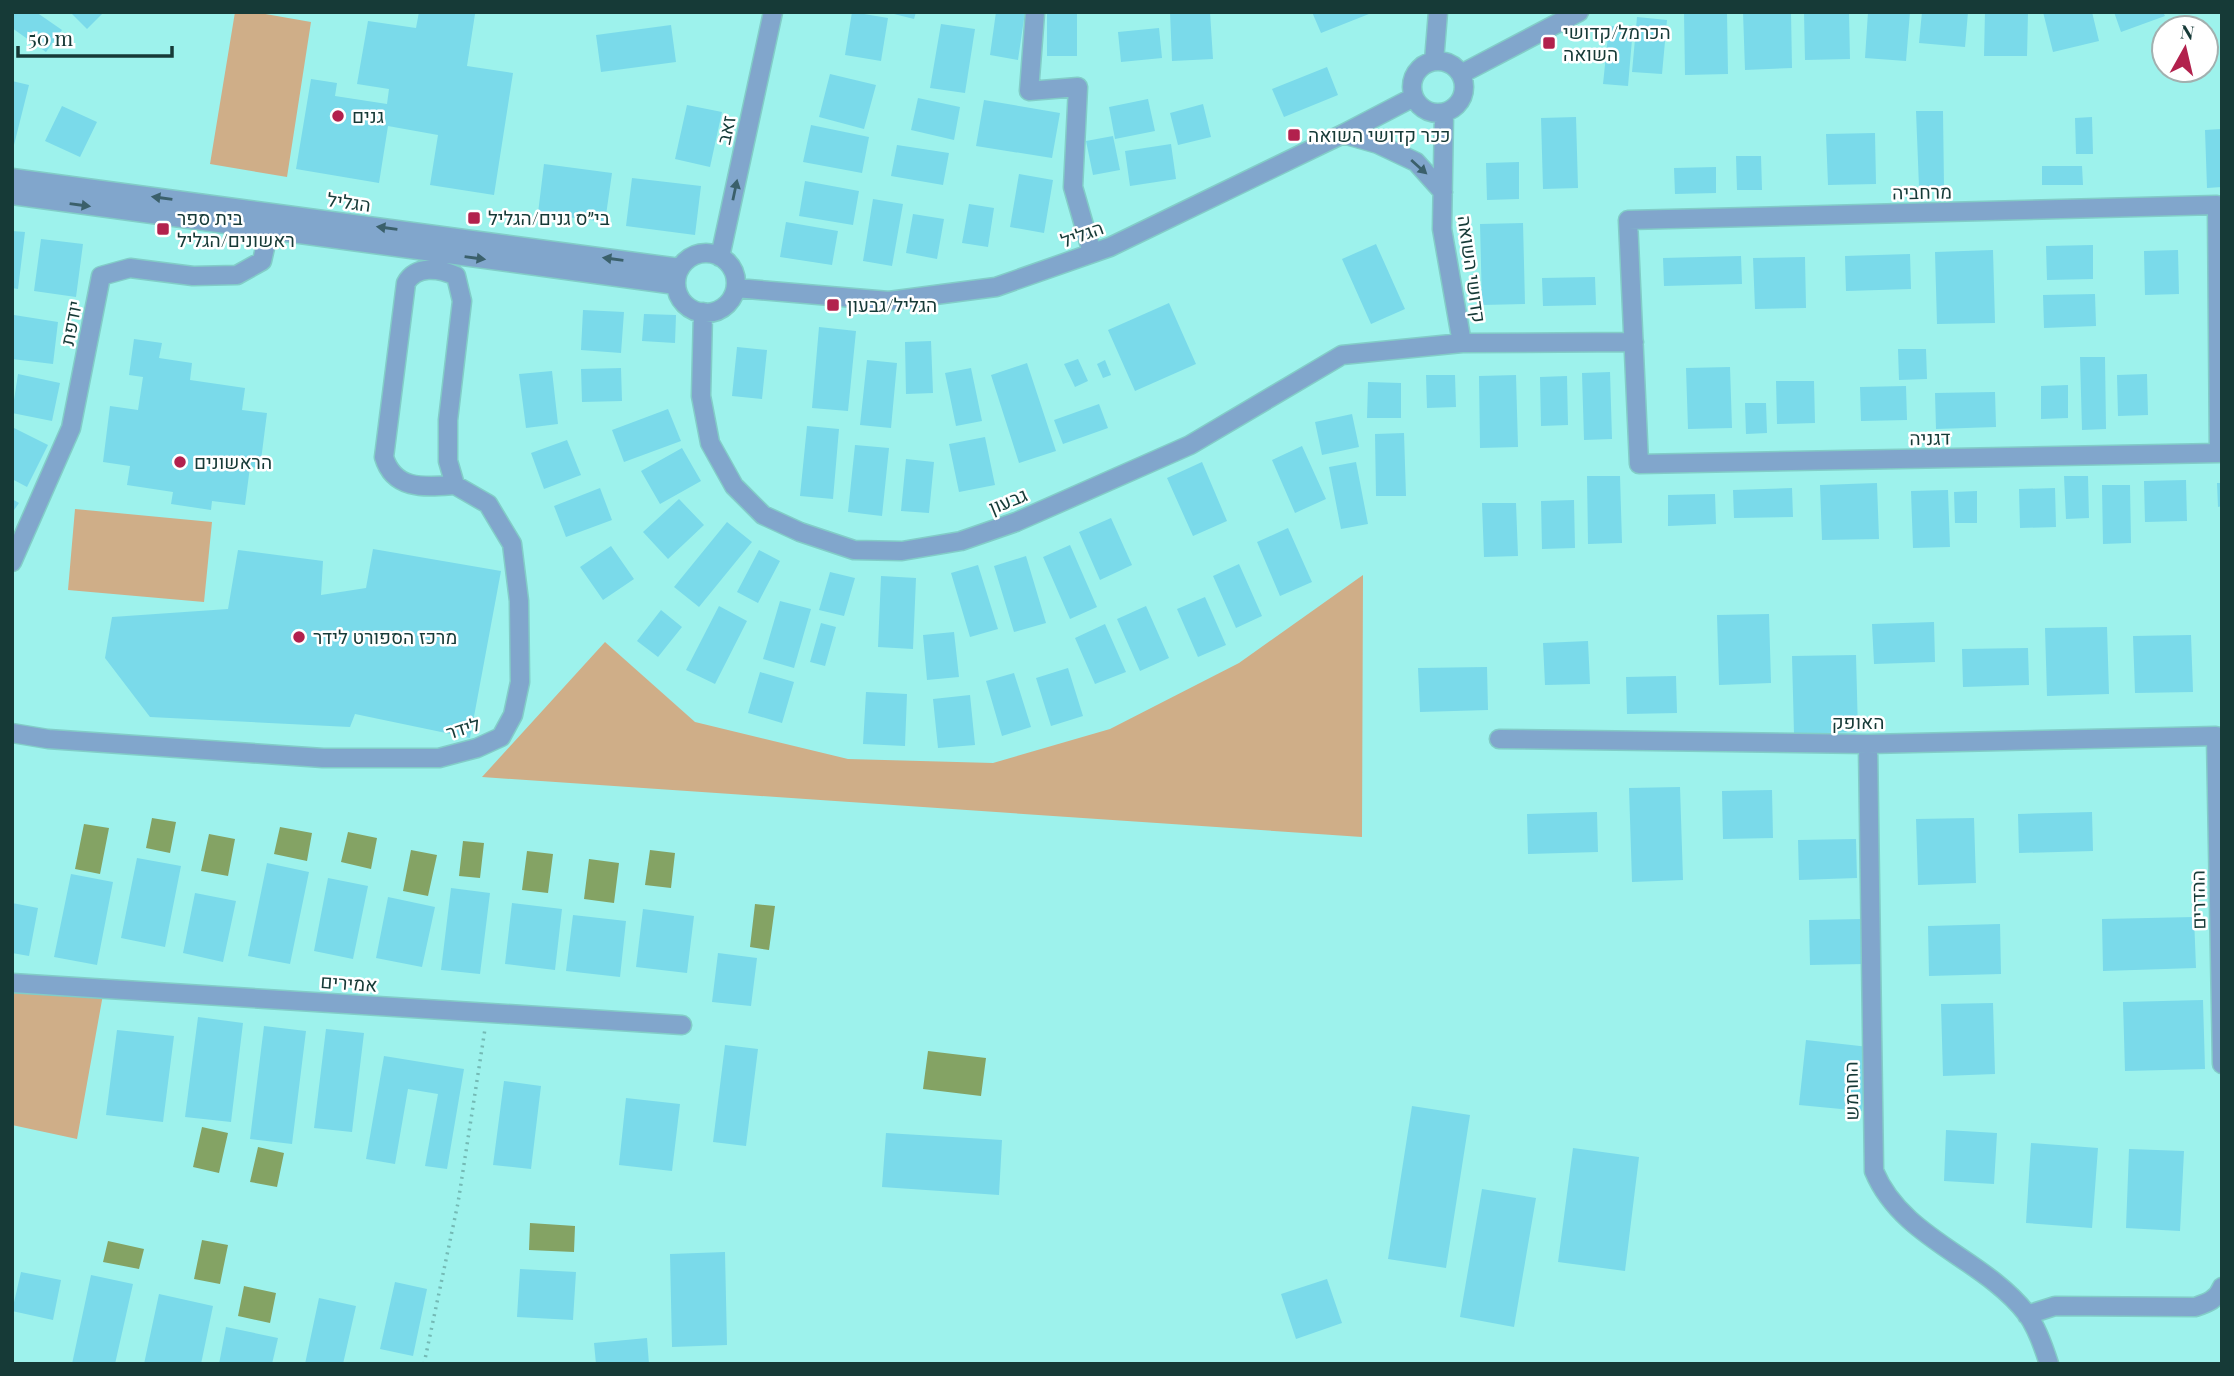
<svg xmlns="http://www.w3.org/2000/svg" width="2234" height="1376" viewBox="0 0 2234 1376" font-family="'Playfair Display',Heebo,serif">
	<rect width="100%" height="100%" fill="#9df2ec"/>
	<path fill="#cfae88" d="M235 12H254L311 22 287 177 210 164Z
		M75 509 212 522 204 602 68 590Z
		M1363 575 1362 837 482 777 605 642 695 722 848 759 993 763 1110 729 1239 663Z
		M12 983 104 989 77 1139 12 1125Z"/>
	<path fill="#84a364" d="M152 818 176 822 170 853 146 848Z
		M84 824 109 828 100 874 75 869Z
		M280 827 312 833 307 861 274 854Z
		M348 832 377 838 371 869 341 862Z
		M209 834 235 839 228 876 201 871Z
		M463 841 484 843 480 878 459 876Z
		M411 850 437 855 428 896 403 891Z
		M650 850 675 853 671 888 645 885Z
		M527 851 553 854 548 893 522 890Z
		M589 859 619 863 614 903 584 899Z
		M755 904 775 906 769 950 750 947Z
		M928 1051 986 1058 981 1096 923 1089Z
		M202 1127 228 1133 219 1173 193 1167Z
		M258 1147 284 1153 277 1187 250 1182Z
		M530 1223 575 1226 574 1252 529 1250Z
		M202 1240 228 1245 220 1284 194 1279Z
		M108 1241 144 1249 139 1269 103 1262Z
		M244 1286 276 1293 270 1323 238 1316Z"/>
	<path fill="#7adaea" d="M12 12H36L62 30 46 52 12 28Z
		M70 12H104L87 29Z
		M419 12 475 14 467 66 513 73 494 195 430 185 438 135 388 126 379 183 296 169 311 79 337 83 335 96 387 104 389 89 357 84 368 21 416 28Z
		M852 12 888 18 881 61 845 55Z
		M886 12H916L914 19Z
		M996 12H1025L1018 60 990 55Z
		M1047 12H1077V56H1047Z
		M1170 12H1210L1213 59 1172 61Z
		M1312 12H1374L1321 33Z
		M1684 12H1727L1728 74 1685 75Z
		M1743 12H1791L1792 68 1745 70Z
		M1804 12H1849L1850 59 1805 60Z
		M1868 12H1910L1906 61 1865 58Z
		M1922 12H1968L1965 47 1919 43Z
		M1985 12H2028L2027 56H1984Z
		M2043 12H2092L2099 41 2053 52Z
		M2114 12H2163L2165 16 2121 32Z
		M1637 17 1667 20 1662 74 1632 72Z
		M941 24 975 29 965 93 930 88Z
		M671 25 676 62 601 72 596 35Z
		M1609 26 1633 28 1628 86 1603 84Z
		M1159 28 1162 58 1121 62 1118 32Z
		M1327 67 1338 95 1284 117 1272 89Z
		M830 74 876 85 864 129 819 117Z
		M12 81 29 85 13 149H12Z
		M918 98 960 107 954 140 911 130Z
		M1148 99 1155 131 1115 139 1109 107Z
		M984 100 1060 113 1052 158 976 146Z
		M1203 104 1211 137 1178 145 1170 113Z
		M687 105 722 112 710 167 675 159Z
		M62 106 97 122 80 157 45 141Z
		M1916 111H1943L1944 187H1919Z
		M1576 117 1578 188 1543 189 1541 118Z
		M2092 117 2093 154H2076L2075 118Z
		M811 125 869 137 862 173 803 162Z
		M2222 129V187L2207 188 2205 130Z
		M1875 133 1876 184 1828 185 1826 134Z
		M1113 136 1120 170 1093 175 1086 141Z
		M1171 144 1176 179 1130 186 1125 151Z
		M897 145 949 153 943 185 891 176Z
		M1736 156H1761L1762 190H1737Z
		M1519 162V199L1487 200 1486 163Z
		M544 164 612 173 605 222 538 213Z
		M2042 166H2082L2083 185H2042Z
		M1716 167V193L1675 194 1674 168Z
		M1019 174 1053 180 1044 233 1010 227Z
		M632 178 701 186 695 235 626 226Z
		M805 181 859 191 853 225 799 216Z
		M873 199 903 204 892 266 863 261Z
		M969 204 994 208 988 247 962 243Z
		M913 214 944 219 937 259 906 253Z
		M786 222 838 231 832 265 780 257Z
		M1523 223 1525 304 1482 305 1480 224Z
		M12 231 25 232 18 289 12 288Z
		M41 239 83 244 76 297 34 291Z
		M1376 244 1405 309 1371 324 1342 259Z
		M2093 245V279L2047 280 2046 246Z
		M1993 250 1995 323 1937 324 1935 252Z
		M2178 250 2179 294 2145 295 2144 251Z
		M1910 254 1911 289 1846 291 1845 256Z
		M1741 256 1742 284 1664 286 1663 258Z
		M1805 257 1806 308 1755 309 1753 258Z
		M1595 277 1596 305 1543 306 1542 278Z
		M2095 294 2096 326 2044 328 2043 295Z
		M1169 303 1196 364 1135 391 1108 330Z
		M583 310 624 312 621 353 581 350Z
		M644 314 676 315 675 343 642 341Z
		M14 315 58 322 53 364 12 359Z
		M819 327 856 331 848 411 812 408Z
		M134 339 162 343 159 358 192 363 190 380 245 388 242 410 267 413 260 468 250 467 245 505 212 501 211 510 171 504 173 492 127 485 130 466 103 462 110 406 138 410 143 377 129 375Z
		M931 341 933 393 906 394 905 342Z
		M737 347 767 350 762 399 732 396Z
		M1898 349H1926L1927 379 1899 380Z
		M2080 357H2105L2106 429 2082 430Z
		M1078 359 1088 381 1075 387 1064 364Z
		M867 360 897 363 891 428 860 425Z
		M1105 360 1111 375 1103 378 1097 364Z
		M1027 363 1056 451 1019 463 991 375Z
		M1730 367 1732 428 1688 429 1686 368Z
		M621 368 622 401 582 402 581 369Z
		M971 368 982 421 956 426 945 373Z
		M552 371 558 424 526 428 519 374Z
		M1610 372 1612 439 1584 440 1582 373Z
		M18 374 60 383 52 421 12 413Z
		M2147 374 2148 415 2118 416 2117 375Z
		M1426 375H1455L1456 407 1427 408Z
		M1516 375 1518 447 1480 448 1479 376Z
		M1567 376 1568 425 1541 426 1540 377Z
		M1776 381H1814L1815 423 1777 424Z
		M1368 382 1401 383V418H1367Z
		M2068 385V418L2041 419V386Z
		M1906 386 1907 420 1861 421 1860 387Z
		M1995 392 1996 427 1936 429 1935 393Z
		M1745 403H1766L1767 433 1746 434Z
		M1099 404 1108 428 1063 444 1054 420Z
		M668 409 681 441 624 462 612 430Z
		M1352 414 1359 447 1322 455 1315 422Z
		M807 426 839 429 833 499 800 496Z
		M12 427 48 445 27 487 12 479Z
		M1404 433 1406 496H1376L1375 434Z
		M985 437 995 485 959 492 949 444Z
		M567 440 581 475 544 489 531 453Z
		M855 445 889 448 882 516 848 512Z
		M1302 446 1326 499 1295 513 1272 460Z
		M682 448 701 481 660 504 641 471Z
		M906 459 934 462 929 513 901 511Z
		M1202 462 1227 521 1193 536 1167 478Z
		M1356 462 1368 524 1341 529 1329 467Z
		M1587 476H1620L1622 543 1588 544Z
		M2064 476H2088L2089 518 2066 519Z
		M2186 480 2187 521 2145 522 2144 481Z
		M1877 483 1879 539 1822 540 1820 485Z
		M2217 483H2222V506L2218 507Z
		M2102 485H2130L2131 543 2103 544Z
		M600 488 612 520 566 537 554 506Z
		M1792 488 1793 517 1734 518 1733 490Z
		M2055 488 2056 527 2020 528 2019 489Z
		M1948 490 1950 547 1913 548 1911 491Z
		M1977 491V523H1955L1954 492Z
		M1715 494 1716 524 1668 526V495Z
		M12 499 19 503 12 513Z
		M679 499 704 525 668 559 643 532Z
		M1574 500 1575 548 1542 549 1541 501Z
		M1482 503H1516L1518 556 1484 557Z
		M1111 518 1132 565 1100 580 1079 532Z
		M727 522 752 542 699 607 674 587Z
		M1288 528 1312 582 1280 596 1257 542Z
		M1070 545 1097 607 1070 619 1043 557Z
		M611 546 634 579 603 600 580 567Z
		M373 549 501 571 470 738 355 714 350 727 150 717 105 658 112 617 228 609 238 550 323 561 321 595 366 588Z
		M759 550 780 561 758 603 737 592Z
		M1026 556 1046 623 1014 632 994 566Z
		M1239 564 1262 616 1236 628 1213 576Z
		M978 565 998 629 970 637 951 573Z
		M830 572 855 578 844 616 819 610Z
		M881 576 916 578 913 649 878 647Z
		M1205 597 1226 645 1198 657 1177 609Z
		M780 601 811 609 794 668 763 659Z
		M719 606 747 621 715 684 686 670Z
		M1146 606 1169 658 1140 671 1117 619Z
		M661 610 682 627 658 657 637 641Z
		M1769 614 1771 683 1719 685 1717 615Z
		M1934 622 1935 662 1874 664 1872 624Z
		M821 623 836 627 825 666 810 662Z
		M1105 624 1126 672 1095 684 1075 638Z
		M2107 627 2109 694 2047 696 2045 628Z
		M954 632 959 677 927 680 923 635Z
		M2191 635 2193 692 2135 693 2133 636Z
		M1588 641 1590 684 1545 685 1543 643Z
		M2028 648 2029 685 1963 687 1962 649Z
		M1856 655 1858 732 1794 734 1792 656Z
		M1487 667 1488 710 1420 712 1418 668Z
		M1068 668 1083 716 1051 726 1036 678Z
		M760 672 794 682 782 723 748 713Z
		M1014 673 1031 727 1002 736 986 681Z
		M1676 676 1677 713 1627 714 1626 677Z
		M866 692 907 694 905 746 863 744Z
		M970 695 975 745 938 748 933 699Z
		M1680 787 1683 880 1632 882 1629 788Z
		M1772 790 1773 838 1723 839 1722 791Z
		M1597 812 1598 852 1528 854 1527 814Z
		M2092 812 2093 851 2019 853 2018 814Z
		M1974 818 1976 883 1918 885 1916 819Z
		M1856 839 1857 878 1799 880 1798 840Z
		M137 858 181 866 165 947 121 938Z
		M267 863 309 872 290 964 248 956Z
		M71 874 113 882 97 965 54 957Z
		M328 878 368 886 353 959 314 951Z
		M451 888 490 893 480 974 441 970Z
		M195 893 236 901 223 962 183 953Z
		M388 897 435 907 422 967 376 958Z
		M12 903 38 908 29 956 12 953Z
		M512 903 562 909 555 970 505 964Z
		M643 909 694 916 687 973 636 967Z
		M573 915 626 921 620 977 566 971Z
		M2194 917 2196 968 2103 971 2102 919Z
		M1864 919 1865 964 1810 965 1809 920Z
		M2000 924 2001 974 1929 976 1928 926Z
		M718 953 757 958 751 1006 712 1002Z
		M2203 1000 2205 1069 2125 1071 2123 1002Z
		M1993 1003 1995 1074 1943 1076 1941 1004Z
		M198 1017 243 1023 231 1122 185 1117Z
		M264 1026 306 1031 292 1144 250 1139Z
		M326 1029 364 1033 352 1132 314 1128Z
		M117 1030 174 1036 163 1122 106 1115Z
		M1806 1040 1869 1047 1862 1111 1799 1105Z
		M725 1045 758 1049 746 1146 713 1142Z
		M384 1056 464 1069 447 1169 425 1166 438 1094 408 1089 395 1164 366 1159Z
		M504 1081 541 1086 531 1169 493 1165Z
		M626 1098 680 1104 672 1171 619 1165Z
		M1412 1106 1470 1115 1446 1268 1388 1259Z
		M1946 1130 1997 1133 1994 1184 1944 1181Z
		M886 1133 1002 1140 999 1195 882 1187Z
		M2031 1143 2098 1148 2092 1228 2026 1223Z
		M1573 1148 1639 1157 1625 1271 1558 1262Z
		M2129 1149 2184 1151 2180 1231 2126 1228Z
		M1482 1189 1536 1198 1514 1327 1460 1317Z
		M725 1252 727 1345 672 1347 670 1254Z
		M520 1269 576 1272 573 1320 517 1317Z
		M21 1272 61 1280 53 1320 12 1311Z
		M91 1275 133 1284 115 1364H72Z
		M1327 1279 1342 1323 1296 1339 1281 1294Z
		M395 1282 427 1289 413 1356 380 1349Z
		M159 1294 213 1306 201 1364H144Z
		M319 1298 356 1306 343 1364H305Z
		M226 1327 278 1338 272 1364H219Z
		M647 1338 649 1364H596L594 1343Z"/>
	<g fill="none" stroke-linecap="round" stroke-linejoin="round">
		<defs>
			<path id="minor" d="M1035 13 1029 91 1078 87 1073 187 1092 253
				M1412 87a26 26 0 1 1 52 0a26 26 0 1 1-52 0Z
				M1434 61 1438 12
				M1461 74 1579 12
				M1444 113 1442 229 1462 343 1634 342
				M1343 134 1378 144 1416 162 1443 192
				M12 178 680 268
				M12 195 676 285
				M2217 205 2219 453 1639 464 1628 220Z
				M676 283a30 30 0 1 1 60 0a30 30 0 1 1-60 0Z
				M720 257 773 12
				M736 288 889 301 996 287 1110 247 1343 134 1414 97
				M703 312 701 396 710 443 734 486 763 515 800 532 854 550 902 551 961 541 1016 522 1190 445 1342 355 1462 343
				M12 562 71 428 101 276 130 268 193 276 237 275 262 261 269 230
				M12 733 48 739 323 758H439L477 748 501 737 513 715 520 682 519 601 512 544 488 504 455 485 448 461V420L462 301 456 276C439 268 416 265 406 283L384 457C394 491 426 487 455 485
				M1499 739 1868 744 2216 736 2222 1064
				M1868 744 1874 1171C1902 1239 1984 1258 2027 1314 2037 1328 2044 1348 2049 1364
				M12 983 682 1025
				M2027 1315 2055 1306 2195 1307C2207 1303 2217 1300 2222 1287"/>
		</defs>
		<use href="#minor" stroke="#82cdc8" stroke-width="21"/>
		<path stroke="#74bab5" stroke-width="3.5" stroke-dasharray="2 5" stroke-linecap="butt" d="M424 1364 458 1203 485 1029"/>
		<use href="#minor" stroke="#81a6cc" stroke-width="18"/>
	</g>
	<defs><path id="oneway-solid" d="M-6-.8H1V-3.2L6.5 0L1 3.2V.8H-6Z" transform="scale(1.75)"/></defs>
	<g fill="#3b606b">
		<use href="#oneway-solid" transform="translate(1419 167) rotate(42)"/>
		<use href="#oneway-solid" transform="translate(735 190) rotate(-78)"/>
		<use href="#oneway-solid" transform="translate(162 198) rotate(-172)"/>
		<use href="#oneway-solid" transform="translate(80 205) rotate(8)"/>
		<use href="#oneway-solid" transform="translate(387 228) rotate(-172)"/>
		<use href="#oneway-solid" transform="translate(475 258) rotate(8)"/>
		<use href="#oneway-solid" transform="translate(613 259) rotate(-172)"/>
	</g>
	<g fill="#b2214d" stroke="#fff" stroke-width="2.5">
		<rect x="1542" y="36" width="14" height="14" rx="3.5"/>
		<circle cx="338" cy="116" r="7"/>
		<rect x="1287" y="128" width="14" height="14" rx="3.5"/>
		<rect x="467" y="211" width="14" height="14" rx="3.5"/>
		<rect x="156" y="222" width="14" height="14" rx="3.5"/>
		<rect x="826" y="298" width="14" height="14" rx="3.5"/>
		<circle cx="180" cy="462" r="7"/>
		<circle cx="299" cy="637" r="7"/>
	</g>
	<g text-anchor="middle" stroke-width="5" stroke-linejoin="round" paint-order="stroke">
		<g font-size="19" fill="#163a37" stroke="#fff" text-anchor="start">
			<text x="1563" y="39">הכרמל/קדושי<tspan x="1563" dy="22">השואה</tspan></text>
			<text x="352" y="123">גנים</text>
			<text x="1308" y="142">ככר קדושי השואה</text>
			<text x="177" y="225">בית ספר<tspan x="177" dy="22">ראשונים/הגליל</tspan></text>
			<text x="488" y="225">בי״ס גנים/הגליל</text>
			<text x="847" y="312">הגליל/גבעון</text>
			<text x="194" y="469">הראשונים</text>
			<text x="313" y="644">מרכז הספורט לידר</text>
		</g>
		<g font-size="19" fill="#163a37" stroke="#fff">
			<text transform="translate(726 130) rotate(-78)" y="7">זאב</text>
			<text transform="translate(1922 192) rotate(-1)" y="7">מרחביה</text>
			<text transform="translate(349 202) rotate(8)" y="7">הגליל</text>
			<text transform="translate(1082 234) rotate(-20)" y="7">הגליל</text>
			<text transform="translate(1472 269) rotate(82)" y="7">קדושי השואה</text>
			<text transform="translate(71 323) rotate(-79)" y="7">יודפת</text>
			<text transform="translate(1930 438) rotate(-1)" y="7">דגניה</text>
			<text transform="translate(1008 501) rotate(-22)" y="7">גבעון</text>
			<text x="1858" y="729">האופק</text>
			<text transform="translate(463 728) rotate(-17)" y="7">לידר</text>
			<text transform="translate(2198 900) rotate(-91)" y="7">ההדרים</text>
			<text transform="translate(349 983) rotate(4)" y="7">אמירים</text>
			<text transform="translate(1851 1091) rotate(-91)" y="7">החרמש</text>
		</g>
	</g>
	<rect width="2234" height="1376" fill="none" stroke="#163a37" stroke-width="28"/>
	<g transform="translate(2185 49) rotate(8)"><circle r="33" fill="#ffffff" stroke="#a2b0af" stroke-width="2"/>
	<path d="M0-5L12 26L0 18L-12 26Z" fill="#b2214d"/>
	<text y="-10" font-size="19" font-weight="bold" text-anchor="middle" fill="#163a37">N</text>
	</g>
	<path d="M18 46v10h154v-10" fill="none" stroke="#163a37" stroke-width="3.5"/>
	<text x="28" y="46" font-size="21" fill="#163a37" stroke="#ffffff" stroke-width="5" paint-order="stroke">50 m</text>
</svg>
